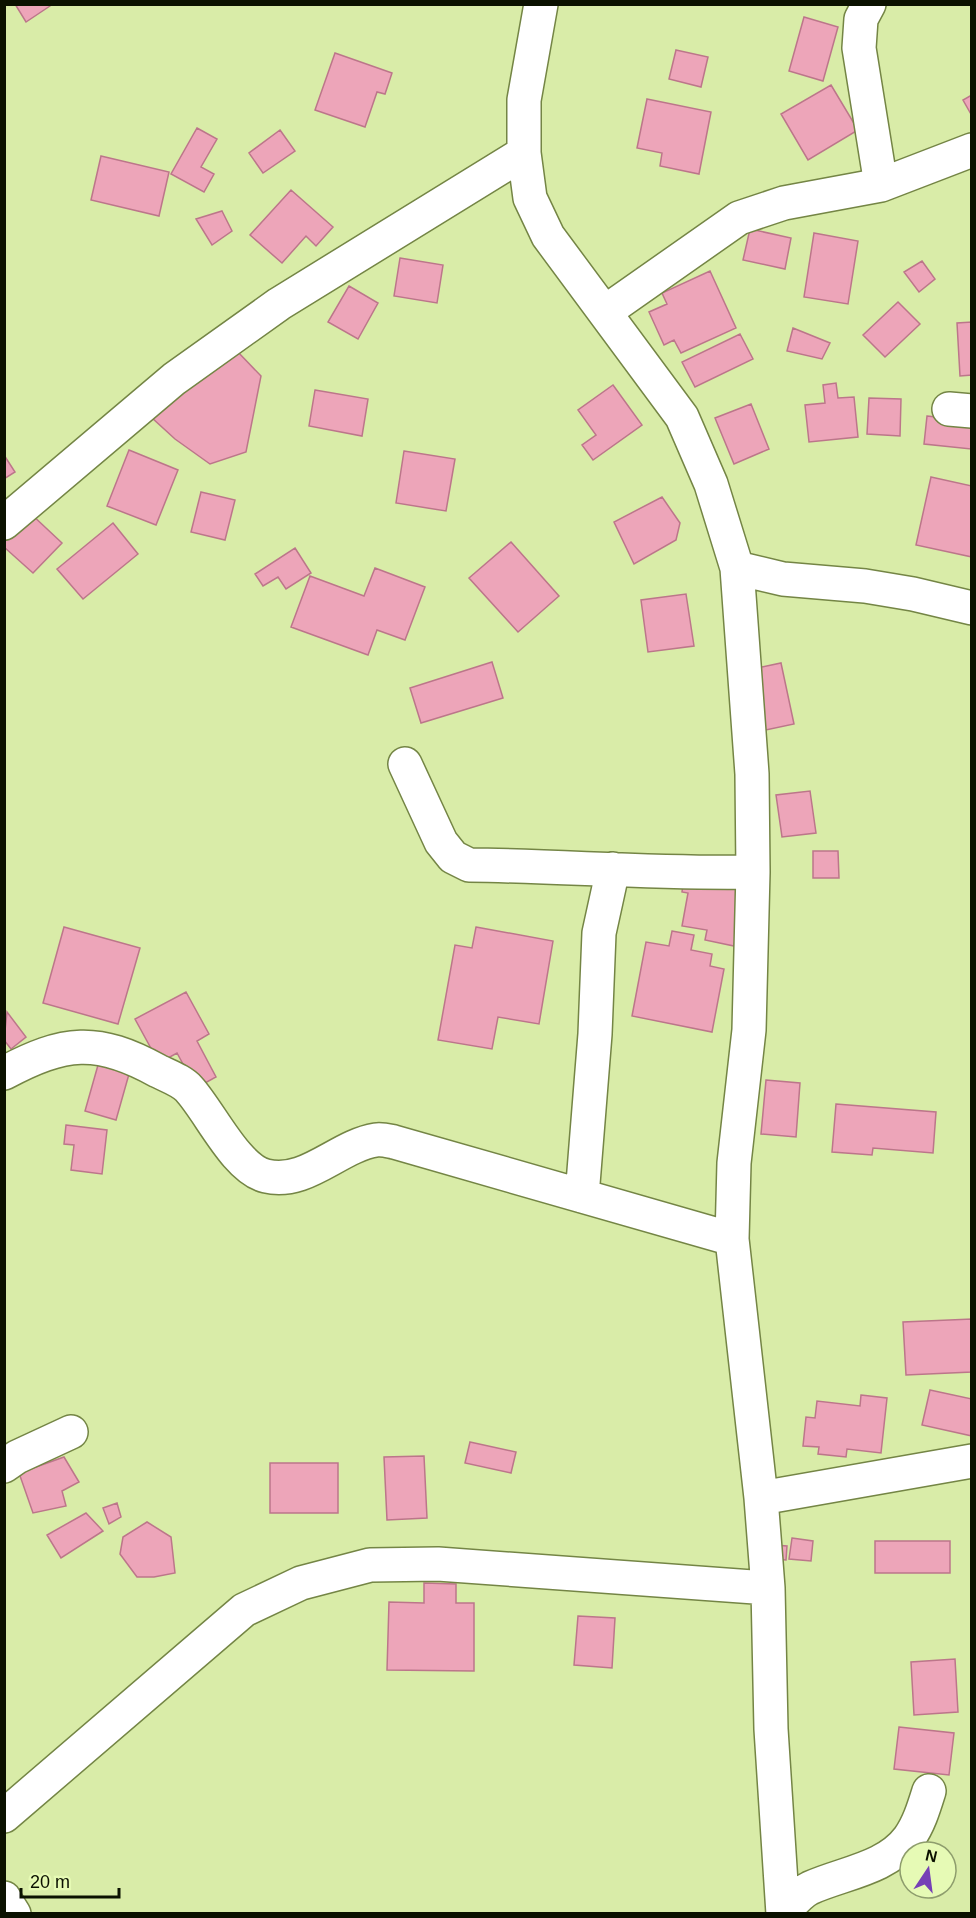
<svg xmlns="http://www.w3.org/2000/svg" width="976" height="1918" viewBox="0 0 976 1918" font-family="Helvetica,sans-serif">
	<rect width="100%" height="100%" fill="#d9eca8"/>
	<path fill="#eda5b9" stroke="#bc768a" stroke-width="1.5" d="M15 4H48L50 6 26 22Z
		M804 17 838 27 823 81 789 71Z
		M676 50 708 57 701 87 669 79Z
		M335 53 392 73 385 94 377 92 365 127 315 110Z
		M831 85 858 130 808 160 781 114Z
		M970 96H972V116L963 100Z
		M647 99 711 112 699 174 660 166 662 153 637 148Z
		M197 128 217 139 201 167 214 174 204 192 171 174Z
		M280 130 295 151 263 173 249 153Z
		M101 156 169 172 159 216 91 200Z
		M291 190 333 227 316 246 306 236 282 263 250 235Z
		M222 211 232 231 212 245 196 219Z
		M750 229 791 238 785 269 743 260Z
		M814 233 858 241 848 304 804 297Z
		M400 258 443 265 437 303 394 296Z
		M922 261 935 279 919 292 904 272Z
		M710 271 736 328 681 353 674 340 664 345 649 312 667 304 662 293Z
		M349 286 378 303 358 339 328 322Z
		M898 302 920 324 885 357 863 335Z
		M972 322V375L960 376 957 323Z
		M793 328 830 343 822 359 787 351Z
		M740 334 753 359 695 387 682 362Z
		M236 350 261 376 246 452 210 464 175 439 151 417Z
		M836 383 838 398 854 397 858 437 809 442 805 405 825 403 823 385Z
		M613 385 642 425 593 460 582 445 596 435 578 410Z
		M315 390 368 399 362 436 309 426Z
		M869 398 901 399 900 436 867 434Z
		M751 404 769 449 734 464 715 418Z
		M927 416 972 421 971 449 924 444Z
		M129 450 178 470 156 525 107 506Z
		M404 451 455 459 446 511 396 503Z
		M4 455 15 472 4 479Z
		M931 477 972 486V557L916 545Z
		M201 492 235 500 225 540 191 532Z
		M662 497 680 523 676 540 634 564 614 522Z
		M30 513 62 543 33 573 4 547V541Z
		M113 523 138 554 83 599 57 569Z
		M511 542 559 596 518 632 469 578Z
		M295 548 311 573 286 589 278 577 263 586 255 574Z
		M375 568 425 587 405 640 377 630 368 655 291 627 310 576 364 596Z
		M686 594 694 646 648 652 641 600Z
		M492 662 503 698 421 723 410 688Z
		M781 663 794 724 761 731 748 670Z
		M810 791 816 833 782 837 776 795Z
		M813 851H838L839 878H813Z
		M684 877 744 888 734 946 705 940 707 930 682 926 688 893 682 892Z
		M64 927 140 948 118 1024 43 1003Z
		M476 927 553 941 539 1024 498 1017 492 1049 438 1040 455 945 472 948Z
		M672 931 694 935 691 950 712 954 710 966 724 969 712 1032 632 1016 646 942 669 946Z
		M186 992 209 1034 197 1041 216 1077 196 1088 177 1053 159 1063 135 1019Z
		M7 1012 26 1037 11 1049 4 1040Z
		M100 1058 131 1067 116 1120 85 1111Z
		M766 1080 800 1083 796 1137 761 1134Z
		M836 1104 936 1112 933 1153 873 1148 872 1155 832 1152Z
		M66 1125 107 1130 102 1174 71 1170 74 1145 64 1144Z
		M972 1319V1372L906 1375 903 1322Z
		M930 1390 972 1399V1436L922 1425Z
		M861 1395 887 1398 881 1453 847 1449 846 1457 818 1454 819 1447 803 1446 806 1417 815 1418 817 1401 860 1406Z
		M470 1442 516 1452 511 1473 465 1463Z
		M424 1456 427 1518 387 1520 384 1457Z
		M64 1457 79 1482 62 1491 66 1506 33 1513 19 1473Z
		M270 1463H338V1513H270Z
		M117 1503 121 1517 109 1524 103 1508Z
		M86 1513 103 1531 61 1558 47 1535Z
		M147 1522 171 1537 175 1573 154 1577H137L120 1554 123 1537Z
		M792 1538 813 1541 811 1561 789 1559Z
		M875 1541H950V1573H875Z
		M774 1545 787 1546 786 1560 773 1559Z
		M424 1583 456 1584V1603H474V1671L387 1670 389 1602 424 1603Z
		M578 1616 615 1618 612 1668 574 1665Z
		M955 1659 958 1712 914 1715 911 1662Z
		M899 1727 954 1733 949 1775 894 1769Z"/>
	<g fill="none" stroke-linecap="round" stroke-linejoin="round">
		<defs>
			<path id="minor" d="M541 4 524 100V153L530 198 548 236 682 417 711 484 737 568 752 774 753 872 749 1030 734 1163 732 1239 761 1498 768 1588 771 1729 783 1914
				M869 4 861 19 859 48 881 185
				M605 312 739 218 784 203 881 185 972 150
				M949 409 972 411
				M4 523 174 379 279 304 524 153
				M737 568 783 579 865 586 913 594 972 608
				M405 764 441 842 453 857 469 865C564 866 658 874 753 872
				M4 1073C64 1041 97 1037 158 1071 168 1076 182 1081 189 1089 210 1112 236 1169 266 1176 306 1186 338 1146 376 1140 382 1139 389 1141 394 1142L732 1239
				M582 1196 595 1034 599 933 613 869
				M4 1466 17 1457 71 1432
				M761 1498 972 1461
				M4 1816 244 1610 301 1583 370 1565 438 1564 768 1588
				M4 1898 14 1914
				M783 1913C791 1904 800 1893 810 1888 843 1873 886 1869 909 1838 919 1824 924 1807 929 1791"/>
		</defs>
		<use href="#minor" stroke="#748545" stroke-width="36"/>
		<use href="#minor" stroke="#fff" stroke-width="33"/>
	</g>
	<rect width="976" height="1918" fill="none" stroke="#0b1100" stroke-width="12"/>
	<g transform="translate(928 1870) rotate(13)"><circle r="28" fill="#e6fab5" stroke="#8e9d6d" stroke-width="1.5"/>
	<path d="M0-4.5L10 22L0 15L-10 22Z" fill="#7640b6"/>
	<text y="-9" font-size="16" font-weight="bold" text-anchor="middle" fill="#0b1100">N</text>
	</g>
	<path d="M21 1888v9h98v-9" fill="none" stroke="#0b1100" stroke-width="3"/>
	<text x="30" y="1888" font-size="18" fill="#0b1100" stroke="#e6fab5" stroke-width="4.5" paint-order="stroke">20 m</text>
</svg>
